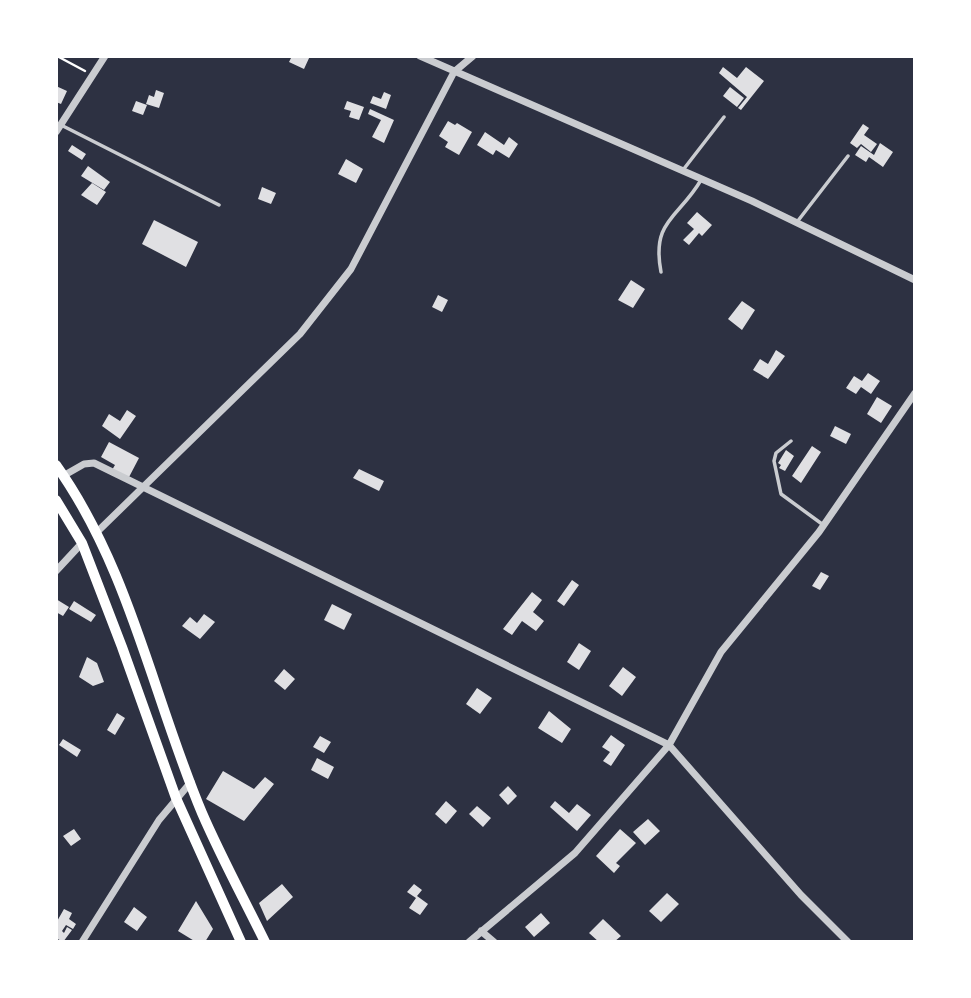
<svg xmlns="http://www.w3.org/2000/svg" width="971" height="998" viewBox="0 0 971 998" font-family="Barlow,sans-serif">
	<rect width="100%" height="100%" fill="#2d3142"/>
	<path fill="#e0e0e3" d="M292 56H310L304 69 289 62Z
		M723 67 737 78 746 67 764 81 741 110 738 108 747 97 719 73Z
		M56 86 67 91 61 104 56 102Z
		M730 87 744 98 737 107 723 96Z
		M156 90 164 93 159 108 146 104 149 95 154 97Z
		M384 92 391 95 386 109 370 103 373 96 381 99Z
		M136 101 147 105 143 115 132 111Z
		M347 101 364 107 359 120 349 117 351 111 344 109Z
		M370 109 394 120 384 143 372 137 381 120 368 114Z
		M448 121 455 125 457 123 472 132 459 155 445 147 448 142 439 136Z
		M863 124 869 128 864 135 877 144 871 152 861 144 857 148 850 143Z
		M485 132 504 145 509 137 518 144 509 158 496 150 493 155 477 145Z
		M880 143 893 152 883 167 869 157 866 162 855 155 861 146 874 155Z
		M72 145 86 154 82 160 68 151Z
		M346 159 363 169 356 183 338 174Z
		M88 166 110 182 104 190 81 176Z
		M92 183 106 192 97 205 81 195Z
		M262 187 276 193 271 204 258 199Z
		M697 212 712 225 702 236 699 233 689 245 683 240 694 229 687 223Z
		M154 220 198 242 186 267 142 244Z
		M631 280 645 289 633 308 618 300Z
		M438 295 448 300 442 312 432 307Z
		M742 301 755 310 742 330 728 319Z
		M776 350 785 356 768 379 753 370 760 359 768 364Z
		M868 373 880 381 871 394 861 387 856 394 846 388 854 376 862 381Z
		M877 397 892 406 881 423 867 414Z
		M127 410 136 416 120 439 102 426 109 414 120 421Z
		M835 426 851 434 846 444 830 436Z
		M109 442 139 458 128 479 112 470 115 465 101 457Z
		M812 446 821 452 801 483 792 476Z
		M786 450 794 456 785 471 779 468 781 465 778 463Z
		M359 469 384 481 379 491 353 478Z
		M821 572 829 576 820 590 812 586Z
		M572 580 579 585 564 606 557 601Z
		M532 592 542 600 533 612 544 621 536 631 522 621 512 635 503 629Z
		M56 599 69 607 63 616 56 612Z
		M74 601 96 615 91 622 69 609Z
		M332 604 352 614 344 630 324 620Z
		M204 614 215 622 200 639 182 626 190 617 197 623Z
		M579 643 591 651 579 670 567 662Z
		M87 657 97 663 104 682 93 686 79 677Z
		M623 667 636 677 622 696 609 686Z
		M284 669 295 679 285 690 274 681Z
		M477 688 492 698 480 714 466 704Z
		M549 711 571 729 562 743 538 728Z
		M117 713 125 718 115 735 107 730Z
		M611 735 625 745 611 766 603 761 610 752 602 747Z
		M320 736 331 742 324 753 313 747Z
		M63 739 81 750 77 757 59 745Z
		M317 758 334 767 328 779 311 770Z
		M223 771 254 789 265 777 274 784 244 821 206 799Z
		M508 786 517 796 508 805 499 795Z
		M446 801 457 811 446 824 435 814Z
		M555 801 569 813 577 804 591 815 577 831 550 807Z
		M477 806 491 818 483 827 469 814Z
		M648 819 660 831 645 845 633 832Z
		M74 829 81 839 71 846 63 836Z
		M620 829 636 843 616 863 620 866 614 873 596 856Z
		M282 884 293 897 267 921 259 903Z
		M414 884 422 890 417 896 428 904 420 915 409 908 416 898 407 892Z
		M667 893 679 904 661 922 649 911Z
		M196 901 213 929 205 942H196L178 931Z
		M134 907 147 917 137 931 124 922Z
		M64 909 72 913 69 919 76 924 73 929 66 925 62 931 64 933 67 927 72 930 63 942 56 938V923Z
		M541 913 550 923 534 937 525 927Z
		M603 919 621 936 614 942H599L589 933Z"/>
	<g fill="none" stroke-linecap="round" stroke-linejoin="round">
		<path stroke="#fff" stroke-width="2.5" d="M57 56 85 71"/>
		<path stroke="#caccd0" stroke-width="3.5" d="M61 125 219 205
			M683 170 724 117
			M797 222 848 156
			M661 272C651 220 679 218 701 180
			M791 441 776 453 774 461 781 494 822 524"/>
		<path stroke="#caccd0" stroke-width="7" d="M420 56 752 201 915 280
			M56 132 105 56
			M63 476 84 464 94 463 669 745 801 895 848 942
			M96 533 300 334 351 269 454 72 473 56
			M56 571 82 543
			M481 931 494 942
			M82 942 159 820 191 782
			M469 942 575 853 669 745 721 652 819 532 915 393"/>
		<path stroke="#fff" stroke-width="10" d="M56 465C130 569 153 697 202 813 221 857 244 899 265 942
			M56 500 82 543 122 647 176 798 241 942"/>
	</g>
	<rect width="971" height="998" fill="none" stroke="#ffffff" stroke-width="116"/>
</svg>
